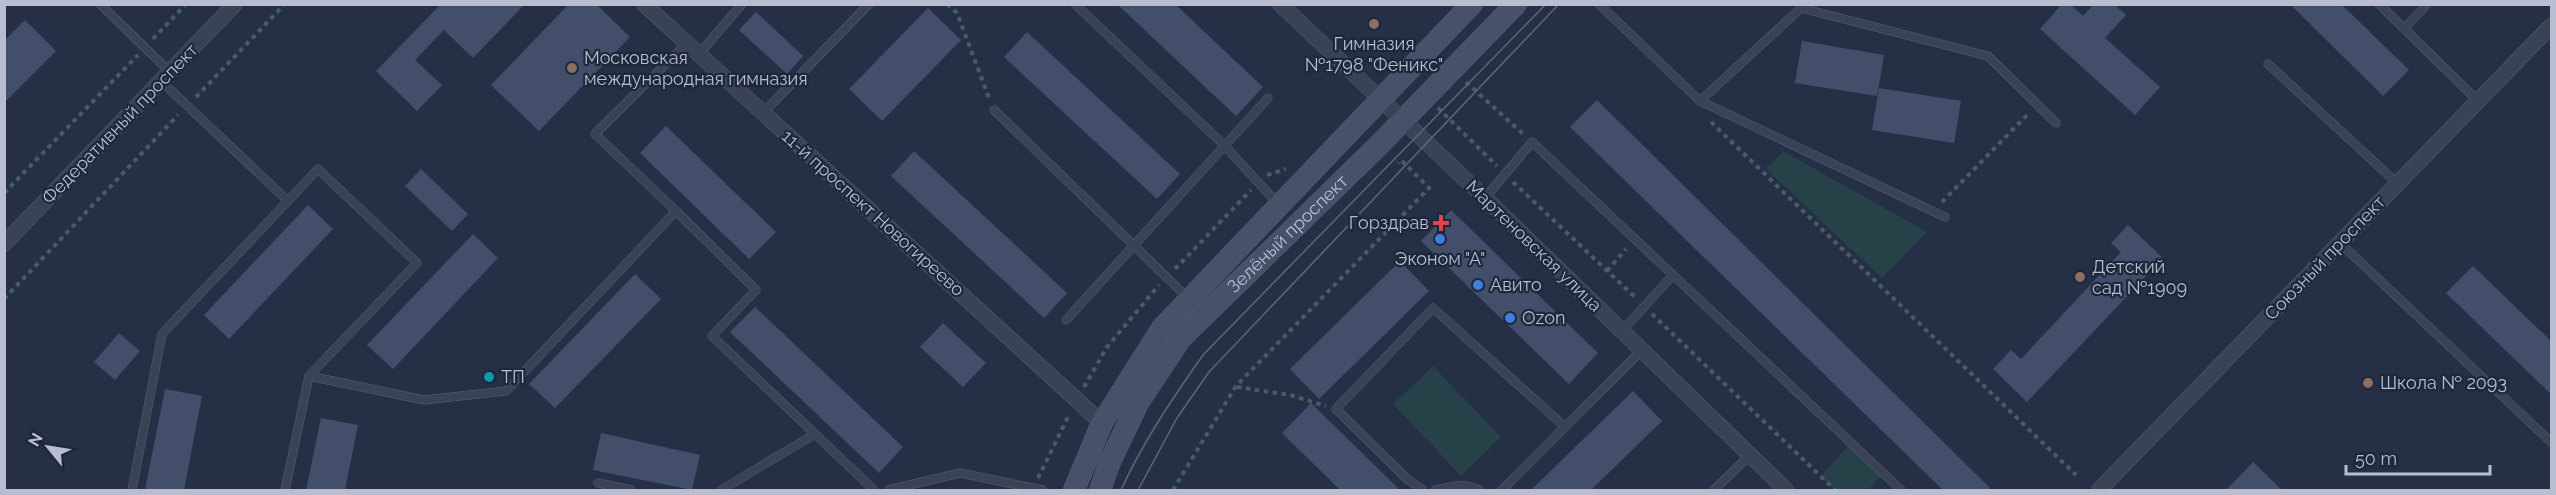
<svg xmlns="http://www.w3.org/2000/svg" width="2556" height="495" viewBox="0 0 2556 495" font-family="Raleway,sans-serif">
	<rect width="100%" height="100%" fill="#253047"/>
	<path fill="#274148" d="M1783 151 1927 232 1882 278 1766 169Z
		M1433 366 1501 437 1461 476 1393 404Z
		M1851 443 1883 474 1868 490H1835L1821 476Z"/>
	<path fill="#434f6a" d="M441 4H525L473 58 444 30 415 60 442 85 417 111 376 71Z
		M569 4H596L630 37 539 131 491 85Z
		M1117 4H1175L1263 87 1236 116Z
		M2062 4H2070L2083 16 2094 4H2114L2126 15 2105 38 2160 87 2135 115 2040 29Z
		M2290 4H2341L2409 70 2383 96Z
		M928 8 961 40 882 121 849 89Z
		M756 12 803 56 787 74 739 30Z
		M25 20 56 51 4 103V41Z
		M1027 32 1180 174 1157 199 1004 57Z
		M1802 41 1884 55 1877 96 1795 83Z
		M1879 88 1961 101 1954 143 1872 130Z
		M1597 100 1992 490H1943L1570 127Z
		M666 126 776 232 749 259 640 153Z
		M914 151 1067 293 1044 318 891 176Z
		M421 169 468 214 452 231 405 186Z
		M308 205 333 229 229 339 204 315Z
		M1451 210 1598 353 1569 384 1421 241Z
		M2128 225 2163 258 2027 402 1993 369 2011 350 2021 359 2121 252 2111 243Z
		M473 234 498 258 393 369 367 345Z
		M1400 261 1429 291 1319 399 1290 369Z
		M2473 266 2552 342V395L2446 293Z
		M635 274 661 299 555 408 529 384Z
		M755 307 903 447 879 473 730 332Z
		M943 323 986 363 963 387 920 347Z
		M119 333 140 351 115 380 94 362Z
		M165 389 202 396 184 490H145Z
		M1633 391 1662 421 1591 490H1531Z
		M1311 403 1400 490H1340L1282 433Z
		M321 418 358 425 345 490H306Z
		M601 433 700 455 692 490 593 470Z
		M2253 462 2282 490H2226Z"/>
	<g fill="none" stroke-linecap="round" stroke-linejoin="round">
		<defs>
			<path id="lane" d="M100 4 170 72
				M1075 4 1224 145 1278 204
				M1599 4 1700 101 1945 217
				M2379 4 2478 101
				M2404 29 2427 4
				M699 54 742 4
				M2268 64 2397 183
				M161 81 288 201
				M1700 101 1801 8 1988 56 2056 123
				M994 110 1188 298
				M763 113 869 4
				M1485 198 1532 142 1901 490
				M676 211 756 290 712 336 874 490
				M2340 243 2552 443
				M1066 320 1268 98
				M1622 331 1673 275
				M309 376 424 400 506 391 676 211 595 134 687 43
				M598 483 631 490
				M132 490 162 334 318 169 417 263 309 376 285 490
				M721 490 815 434
				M888 490 960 473 1043 490
				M1423 490 1408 480 1336 409 1433 308 1565 427
				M1435 490C1451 487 1464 482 1479 490
				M1502 490 1642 350
				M1714 490 1750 455"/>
			<path id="street" d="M644 4 1102 423
				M1280 4 1485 198 1786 490
				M4 244 235 4
				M2099 490 2552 25"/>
			<g id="secondary">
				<path d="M1074 490 1102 423 1162 328 1472 4"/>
				<path id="s1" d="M1100 490 1109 464 1138 403 1181 338 1379 145 1516 4"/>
			</g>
		</defs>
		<use href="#lane" stroke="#586073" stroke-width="9"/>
		<use href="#street" stroke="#586073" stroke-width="16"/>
		<use href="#secondary" stroke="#586073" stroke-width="22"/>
		<path stroke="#465e63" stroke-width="4" stroke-dasharray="4.5 4.5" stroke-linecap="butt" d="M947 4 957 13 989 98
			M153 39 186 4
			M1466 82 1523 134
			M196 97 285 4
			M1438 108 1497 166
			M1711 122 2076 475
			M1267 175 1286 169
			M1513 182 1636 298
			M4 193 138 55
			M1942 202 2029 113
			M1175 269 1251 190
			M1607 271 1626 249
			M4 299 178 115
			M1652 314 1835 490
			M1084 387 1107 347 1159 285
			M1237 387 1290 395 1326 406
			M1038 478 1069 415
			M1173 490 1236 386 1429 188 1401 160 1398 163"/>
		<use href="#lane" stroke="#3a4356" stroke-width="8"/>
		<use href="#street" stroke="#3a4356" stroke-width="15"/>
		<use href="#secondary" stroke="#47516a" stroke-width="21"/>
		<path stroke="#5c667e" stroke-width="1.5" d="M1121 490C1143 442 1172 399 1203 355L1546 4
			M1138 490 1177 418 1209 372 1559 4"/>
	</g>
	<g fill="#8d6e63" stroke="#1e273c" stroke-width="2">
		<circle cx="1374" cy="24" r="6"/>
		<circle cx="572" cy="68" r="6"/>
		<circle cx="2080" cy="277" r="6"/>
		<circle cx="2368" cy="383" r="6"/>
	</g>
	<path fill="#e0444e" stroke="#1e273c" stroke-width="2" d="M1438 214h6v6h6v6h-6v6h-6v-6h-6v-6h6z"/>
	<g fill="#3f7fe0" stroke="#1e273c" stroke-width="2">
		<circle cx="1440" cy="239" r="6"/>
		<circle cx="1478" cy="285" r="6"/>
		<circle cx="1510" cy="318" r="6"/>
	</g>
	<circle fill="#0f9aa8" stroke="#1e273c" stroke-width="2" cx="489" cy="377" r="6"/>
	<g text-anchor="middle" stroke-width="4.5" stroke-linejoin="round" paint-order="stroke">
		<g font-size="18" fill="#b8becf" stroke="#1e273c" text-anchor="start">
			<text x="1374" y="50" text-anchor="middle">Гимназия<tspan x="1374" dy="21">№1798 "Феникс"</tspan></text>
			<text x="584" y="64">Московская<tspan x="584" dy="21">международная гимназия</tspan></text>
			<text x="1429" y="229" text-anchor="end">Горздрав</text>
			<text x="1440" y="265" text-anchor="middle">Эконом "А"</text>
			<text x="2092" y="273">Детский<tspan x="2092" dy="21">сад №1909</tspan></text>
			<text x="1490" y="291">Авито</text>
			<text x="1522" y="324">Ozon</text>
			<text x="501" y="383">ТП</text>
			<text x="2380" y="389">Школа № 2093</text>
		</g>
		<g font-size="18" fill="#b8becf" stroke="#1e273c">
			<text transform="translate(120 124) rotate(-46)" y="6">Федеративный проспект</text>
			<text transform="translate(873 213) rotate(42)" y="6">11-й проспект Новогиреево</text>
			<text dy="6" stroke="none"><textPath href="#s1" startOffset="322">Зелёный проспект</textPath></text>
			<text transform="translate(1534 246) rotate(44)" y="6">Мартеновская улица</text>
			<text transform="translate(2325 258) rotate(-46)" y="6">Союзный проспект</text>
		</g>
	</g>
	<rect width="2556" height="495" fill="none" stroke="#b8becf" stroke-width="12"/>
	<g transform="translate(48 447) rotate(300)" stroke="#1e273c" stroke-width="4.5" paint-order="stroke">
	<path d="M0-4.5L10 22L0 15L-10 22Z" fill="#b8becf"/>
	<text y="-9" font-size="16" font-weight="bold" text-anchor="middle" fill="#b8becf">N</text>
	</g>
	<path d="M2346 465v9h144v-9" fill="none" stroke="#b8becf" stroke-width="3"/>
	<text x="2355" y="465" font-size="18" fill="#b8becf" stroke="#1e273c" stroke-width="4.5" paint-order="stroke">50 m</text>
</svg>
